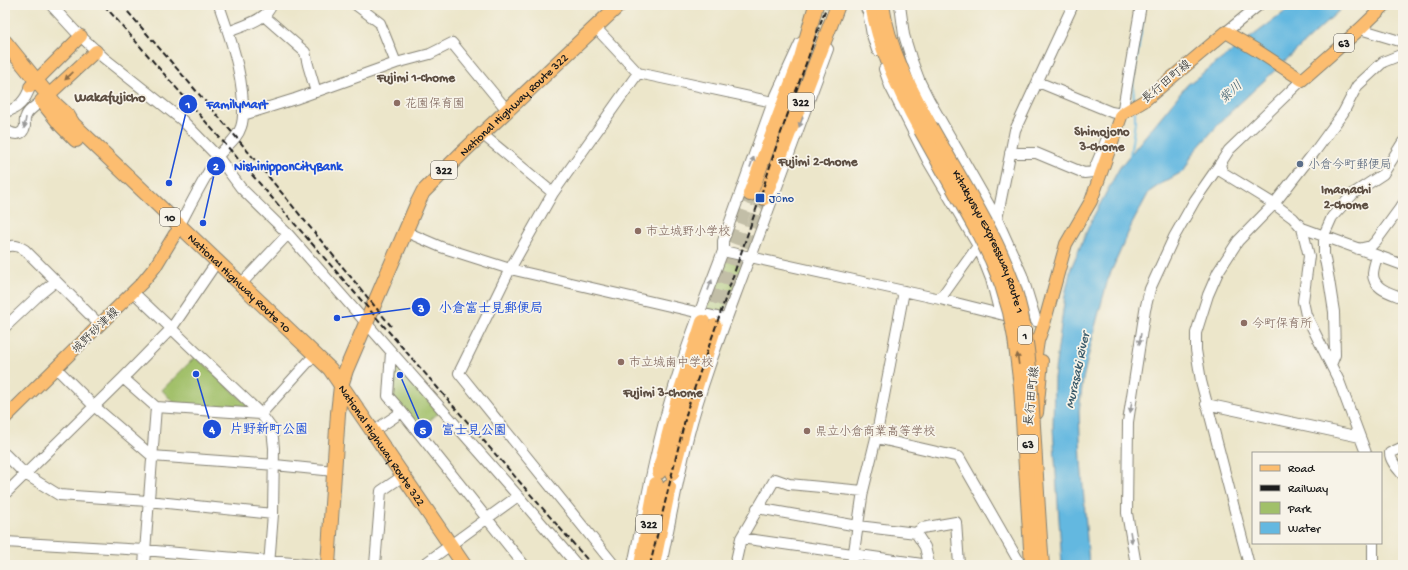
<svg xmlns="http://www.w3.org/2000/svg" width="1408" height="570" viewBox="0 0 1408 570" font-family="'Gochi Hand','Klee One',sans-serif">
	<rect width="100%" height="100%" fill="#f7f3e8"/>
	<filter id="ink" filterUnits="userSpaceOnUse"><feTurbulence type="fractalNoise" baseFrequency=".025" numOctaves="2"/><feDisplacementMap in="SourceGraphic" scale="8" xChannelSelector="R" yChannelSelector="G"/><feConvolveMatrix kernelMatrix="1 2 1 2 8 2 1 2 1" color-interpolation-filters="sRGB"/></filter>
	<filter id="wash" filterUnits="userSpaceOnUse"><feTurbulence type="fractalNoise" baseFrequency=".012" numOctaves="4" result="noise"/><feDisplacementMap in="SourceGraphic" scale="16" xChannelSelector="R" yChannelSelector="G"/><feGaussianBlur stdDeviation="0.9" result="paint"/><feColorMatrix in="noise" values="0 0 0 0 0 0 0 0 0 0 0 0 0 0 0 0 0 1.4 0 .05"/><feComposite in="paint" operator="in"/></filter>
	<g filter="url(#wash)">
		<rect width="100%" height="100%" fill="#ece6ca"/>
		<path fill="#a1c069" stroke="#5e6e42" d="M726 256 743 260 744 263 723 314 710 311 706 306Z
			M196 356 250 407 249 411 176 405 162 390Z
			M392 356 441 411 418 430 390 395Z"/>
		<path fill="#64b8e0" stroke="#406a7e" d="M1294 5H1345L1225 117 1193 153 1184 171 1162 183 1149 192 1132 224 1108 279 1095 327 1083 379 1079 411 1081 461 1089 565H1062L1053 428 1054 378 1065 295 1071 268 1092 219 1120 167 1187 85Z"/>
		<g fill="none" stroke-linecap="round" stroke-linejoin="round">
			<path stroke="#64b8e0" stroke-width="2" d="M1134 101 1133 82 1143 20
				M1130 156 1135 122V111"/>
		</g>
	</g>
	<g filter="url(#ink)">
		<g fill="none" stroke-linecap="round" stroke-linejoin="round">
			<path stroke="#c2bea7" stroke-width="14" stroke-dasharray="14 7" stroke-linecap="butt" d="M703 322 750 194
				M715 326 764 198"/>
			<defs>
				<path id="minor" d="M51 5 75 31 104 58 182 120 218 157 241 188 288 234 241 284
					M356 5 380 23 396 63
					M864 5 868 12 872 35 877 50
					M900 5 904 35 911 58 920 82 929 100 997 219 1022 275 1036 321
					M264 16 305 52 308 65 316 92
					M596 28 638 73 773 102
					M1360 29 1403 42
					M228 32C240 27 269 19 271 5
					M1226 32 1259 5
					M884 69 890 86 928 161 978 246 991 279 1000 314
					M1302 80 1229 150 1220 164 1222 172 1274 204 1293 218 1302 228 1309 256 1303 301 1306 315 1339 381 1366 453
					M1038 82 1111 112 1122 114 1141 5
					M5 112C18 109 26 100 30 87
					M243 115 295 99 396 63 430 54 452 43 507 110
					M5 129C12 135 23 137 25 126 25 123 24 119 26 116 28 110 37 105 42 101
					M482 134 553 193
					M1010 153H1036L1084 173 1093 172 1108 136 1112 137
					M997 219 1015 130 1073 5
					M1302 228 1403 265
					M177 230C190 206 202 181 217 158 224 147 237 140 241 127 244 119 243 111 243 103 241 68 230 37 219 5
					M404 231 441 247 510 269 726 319
					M288 234 518 496 577 565
					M5 248C12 244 19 246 25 250L100 325
					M1358 249 1371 246 1376 241 1403 204
					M723 251 940 299 1004 315
					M1377 256C1376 261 1373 268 1373 274 1373 289 1391 293 1403 298
					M133 292 261 414 272 429 274 448 273 514 269 565
					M940 299 978 246
					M5 327 40 294 56 281
					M391 352 388 396 402 412
					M1331 365 1335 355 1334 312 1329 280 1324 254V235L1332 217 1354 193 1383 174 1403 142
					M56 368 94 406 152 456 275 465 334 471
					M123 378 156 407 261 414
					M1206 404 1360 437
					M261 414 309 361
					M381 426 402 412 524 565
					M876 438 959 457 1018 560
					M1403 447 1390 453C1390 461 1398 469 1403 475
					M5 454 25 474 59 495 148 501 273 514
					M5 494 123 378 171 329 212 269
					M757 508 858 526 916 533 925 547 929 564
					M916 533 922 528 956 522 959 565
					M741 538 929 565
					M5 542 144 550 316 565
					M144 565 156 407
					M375 565 381 491 403 476
					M423 565 518 496
					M614 565 459 373 510 269 553 193 638 73
					M633 565C645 508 655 450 672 394 686 345 705 299 723 251V241L773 102 800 43
					M661 565C670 522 678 479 688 437 703 378 726 321 747 264L751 257 828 49
					M735 565 741 538 775 479 789 484 863 491
					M852 565 863 491 876 438 904 291
					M1136 565 1127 513 1128 422 1145 310 1150 289 1174 237 1195 200 1220 164
					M1249 565 1201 381 1196 350V333L1208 295 1218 272 1238 241 1274 204 1316 150 1343 113 1357 86 1383 62 1403 54
					M1373 565V543"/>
				<path id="major" d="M30 87 81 36
					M42 101 96 51
					M1033 374 1038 341 1044 324 1066 244 1091 201 1122 114 1144 101 1226 32 1256 50 1302 80 1360 29 1385 5
					M1037 413 1042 361
					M5 418 142 283 155 267 175 234"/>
				<g id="highway">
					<path d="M872 5C880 50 899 91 921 130"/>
					<path d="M882 5C888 48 910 89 930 126"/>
					<path id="s1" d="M5 42 56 105 68 116 73 124 330 369 464 565"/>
					<path d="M42 101 61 125 76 140"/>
					<path d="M750 194 801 58 816 5"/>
					<path d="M764 198 838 5"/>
					<path d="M659 472 678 399 703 322"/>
					<path d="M672 474 691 402 715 326"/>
					<path id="s2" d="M328 565 338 413 341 386 346 370 418 202 423 192 463 152 619 5"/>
					<path d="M641 565 656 484"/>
					<path d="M653 565 669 487"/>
				</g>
			</defs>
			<use href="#minor" stroke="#848173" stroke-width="12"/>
			<use href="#major" stroke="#848173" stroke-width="14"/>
			<use href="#highway" stroke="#848173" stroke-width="16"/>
			<use href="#minor" stroke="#fff" stroke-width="10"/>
			<use href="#major" stroke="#fcbd6f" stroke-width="12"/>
			<use href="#highway" stroke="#fcbd6f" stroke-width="14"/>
			<path stroke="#1c1c1c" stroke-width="2" stroke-dasharray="6 3" stroke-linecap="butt" d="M104 5 592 565
				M122 5 236 137 391 326
				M650 565 688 407 760 198 778 141 827 5"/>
			<defs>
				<g id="highway-bridge">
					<path id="s3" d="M930 126C958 176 993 229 1012 282 1028 328 1030 377 1033 426 1036 472 1038 519 1042 565"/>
					<path d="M921 130 979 234 992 260 1002 285 1010 312 1015 338 1021 387 1032 565"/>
				</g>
			</defs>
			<use href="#highway-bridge" stroke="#848173" stroke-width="16" stroke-linecap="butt"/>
			<use href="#highway-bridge" stroke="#fcbd6f" stroke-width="14"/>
		</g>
		<defs><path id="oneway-solid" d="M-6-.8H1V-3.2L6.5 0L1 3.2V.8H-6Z"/></defs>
		<g fill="#8c6c46">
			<use href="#oneway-solid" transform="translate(69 76) rotate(137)"/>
			<use href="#oneway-solid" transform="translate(1018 359) rotate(-98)"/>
		</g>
		<g fill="#999">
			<use href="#oneway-solid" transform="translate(801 122) rotate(110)"/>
			<use href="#oneway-solid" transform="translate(25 123) rotate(100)"/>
			<use href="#oneway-solid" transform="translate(752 162) rotate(-70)"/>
			<use href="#oneway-solid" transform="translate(710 285) rotate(-70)"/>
			<use href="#oneway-solid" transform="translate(1140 339) rotate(99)"/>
			<use href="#oneway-solid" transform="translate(1131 407) rotate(98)"/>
			<use href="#oneway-solid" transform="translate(1131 537) rotate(81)"/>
		</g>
	</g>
	<g fill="#8d6e63" stroke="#f7f3e8" stroke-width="1.5">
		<circle cx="397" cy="103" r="4"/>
		<circle cx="638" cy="231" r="4"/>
		<circle cx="1244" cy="323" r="4"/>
		<circle cx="621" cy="362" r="4"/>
		<circle cx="807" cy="431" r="4"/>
	</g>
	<circle fill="#5c6f8a" stroke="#f7f3e8" stroke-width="1.5" cx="1300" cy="164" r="4"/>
	<rect fill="#1a4fb4" stroke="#f7f3e8" stroke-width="1.5" x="755" y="193" width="10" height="10" rx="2"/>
	<g text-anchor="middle" stroke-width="3.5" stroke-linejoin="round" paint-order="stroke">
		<g fill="#f7f3e8" stroke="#5e5c59" stroke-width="1">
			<rect x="1334" y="34" width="20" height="18" rx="3"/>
			<rect x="788" y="93" width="26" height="18" rx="3"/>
			<rect x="431" y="161" width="26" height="18" rx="3"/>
			<rect x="160" y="208" width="20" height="18" rx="3"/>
			<rect x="1018" y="326" width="14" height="18" rx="3"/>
			<rect x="1018" y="435" width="20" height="18" rx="3"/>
			<rect x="636" y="515" width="26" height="18" rx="3"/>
		</g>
		<g font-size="11" font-weight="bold" fill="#1c1c1c">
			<text x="1344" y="47">63</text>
			<text x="801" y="106">322</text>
			<text x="444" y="174">322</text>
			<text x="170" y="221">10</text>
			<text x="1025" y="339">1</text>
			<text x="1028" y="448">63</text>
			<text x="649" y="528">322</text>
		</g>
		<g font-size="12" fill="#1c1c1c" stroke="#f7f3e8">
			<text transform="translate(1166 81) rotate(-40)" y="4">長行田町線</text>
			<text dy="4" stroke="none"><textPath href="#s2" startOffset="516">National Highway Route 322</textPath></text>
			<text dy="4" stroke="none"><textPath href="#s3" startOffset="130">Kitakyusyu Expressway Route 1</textPath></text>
			<text dy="4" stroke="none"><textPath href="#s1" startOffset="337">National Highway Route 10</textPath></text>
			<text transform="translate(95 330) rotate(-44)" y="4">城野砂津線</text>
			<text transform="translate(1031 396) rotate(-84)" y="4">長行田町線</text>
			<text dy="4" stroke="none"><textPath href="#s1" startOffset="554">National Highway Route 322</textPath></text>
		</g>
		<g font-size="12" fill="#785e54" stroke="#f7f3e8" text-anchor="start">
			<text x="405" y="107">花園保育園</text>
			<text x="646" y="235">市立城野小学校</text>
			<text x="1252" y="327">今町保育所</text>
			<text x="629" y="366">市立城南中学校</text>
			<text x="815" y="435">県立小倉商業高等学校</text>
		</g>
		<g font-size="12" fill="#4e5e75" stroke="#f7f3e8" text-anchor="start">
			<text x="1308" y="168">小倉今町郵便局</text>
		</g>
		<g font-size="12" fill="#164399" stroke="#f7f3e8" text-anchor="start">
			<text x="769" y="202">Jōno</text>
		</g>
		<g font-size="13" font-weight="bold" fill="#5d4f43" stroke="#f7f3e8">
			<text x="416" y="81">Fujimi 1-chome</text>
			<text x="1102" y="135">Shimojono<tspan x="1102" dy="15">3-chome</tspan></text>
			<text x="818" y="165">Fujimi 2-chome</text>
			<text x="1346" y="193">Imamachi<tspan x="1346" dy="15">2-chome</tspan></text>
			<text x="663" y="396">Fujimi 3-chome</text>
		</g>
		<g font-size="13" font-style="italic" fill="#395a6a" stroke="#f7f3e8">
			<text transform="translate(1230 91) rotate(-42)" y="5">紫川</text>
			<text transform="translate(1076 370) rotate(-78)" y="5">Murasaki River</text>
		</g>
		<g font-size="14" font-weight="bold" fill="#5d4f43" stroke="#f7f3e8">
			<text x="110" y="101">Wakafujicho</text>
		</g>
	</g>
	<path fill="none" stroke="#1d4ed8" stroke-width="1.5" d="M169 183L188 104M203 223L216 166M337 318L421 307M196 374L212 429M400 375L423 429"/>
	<g fill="#1d4ed8" stroke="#f7f3e8" stroke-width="1.5">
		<circle cx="169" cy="183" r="4"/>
		<circle cx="203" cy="223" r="4"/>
		<circle cx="337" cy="318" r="4"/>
		<circle cx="196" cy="374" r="4"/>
		<circle cx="400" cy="375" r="4"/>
		<circle cx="188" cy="104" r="10"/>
		<circle cx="216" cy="166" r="10"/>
		<circle cx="421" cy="307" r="10"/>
		<circle cx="212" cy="429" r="10"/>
		<circle cx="423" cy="429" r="10"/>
	</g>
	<g font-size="12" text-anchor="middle" font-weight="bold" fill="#fff">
		<text x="188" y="108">1</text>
		<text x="216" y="170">2</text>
		<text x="421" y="312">3</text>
		<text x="212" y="433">4</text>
		<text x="423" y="434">5</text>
	</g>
	<g font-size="13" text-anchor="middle" font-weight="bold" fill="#1d4ed8" stroke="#f7f3e8" stroke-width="3.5" stroke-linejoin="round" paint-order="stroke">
		<text x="237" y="108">FamilyMart</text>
		<text x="288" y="170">NishinipponCityBank</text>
		<text x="491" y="312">小倉富士見郵便局</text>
		<text x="269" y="433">片野新町公園</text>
		<text x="474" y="434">富士見公園</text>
	</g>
	<rect width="1408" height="570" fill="none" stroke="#f7f3e8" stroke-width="20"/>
	<rect x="1252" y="452" width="130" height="92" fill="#f7f3e8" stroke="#9f9d96"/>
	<rect x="1260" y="465" width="20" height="6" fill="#fcbd6f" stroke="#9f9d96"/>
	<text x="1288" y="472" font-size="12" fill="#1c1c1c">Road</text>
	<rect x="1260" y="485" width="20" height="6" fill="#1c1c1c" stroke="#9f9d96"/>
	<text x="1288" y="492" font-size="12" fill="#1c1c1c">Railway</text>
	<rect x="1260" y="502" width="20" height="12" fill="#a1c069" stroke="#9f9d96"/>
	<text x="1288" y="512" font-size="12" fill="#1c1c1c">Park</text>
	<rect x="1260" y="522" width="20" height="12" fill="#64b8e0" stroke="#9f9d96"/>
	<text x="1288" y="532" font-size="12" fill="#1c1c1c">Water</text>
</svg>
